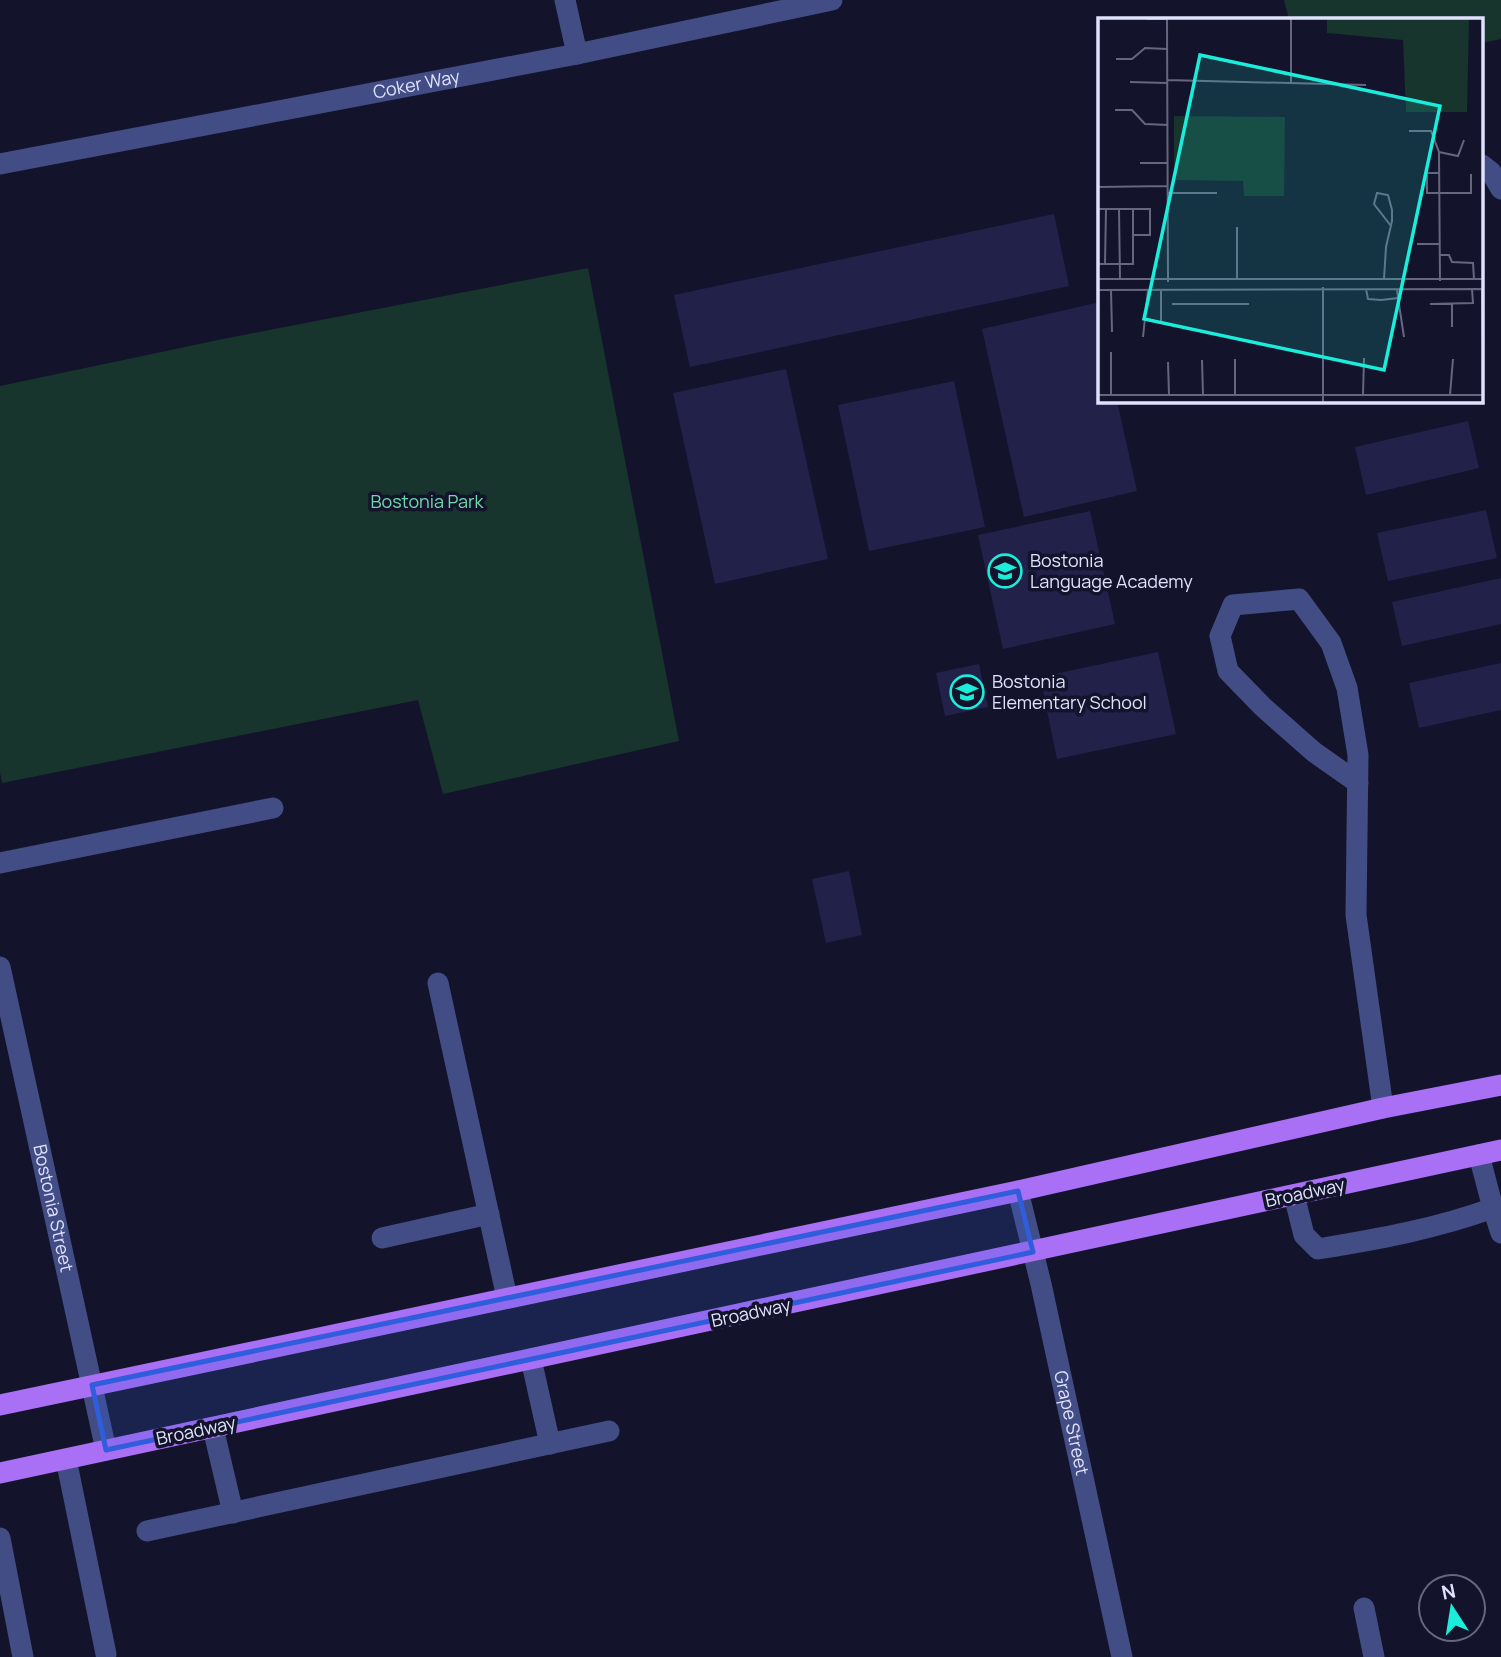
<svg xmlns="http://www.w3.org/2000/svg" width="1501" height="1657" viewBox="0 0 1501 1657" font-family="Manrope,sans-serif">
	<rect width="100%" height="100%" fill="#13142b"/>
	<path fill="#17342d" d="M1284 0H1501V39L1482 43V19H1289Z
		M588 268 679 741 443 794 418 700 2 783 0 772V386L223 339Z"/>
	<path fill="#21214a" d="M1054 214 1069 286 690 367 674 295Z
		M1096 303 1100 324V401H1117L1137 491 1024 517 982 329Z
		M786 369 828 559 715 584 673 393Z
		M954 381 985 527 869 551 838 405Z
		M1468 421 1479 468 1366 495 1355 447Z
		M1486 510 1497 558 1388 581 1377 533Z
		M1090 511 1115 624 1003 649 978 535Z
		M1501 578V624L1402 646 1392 602Z
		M1158 652 1176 734 1057 759 1040 677Z
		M1501 663V710L1419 728 1409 683Z
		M979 664 988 707 945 716 936 673Z
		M849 871 862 935 826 943 812 879Z"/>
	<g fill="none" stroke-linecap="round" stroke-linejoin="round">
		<g stroke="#424d86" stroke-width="21">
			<path d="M565 0 577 54"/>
			<path id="s1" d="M0 164 577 54 832 0"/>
			<path d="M1482 165 1491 172 1501 189"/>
			<path d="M1358 783 1314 752 1263 707 1228 671 1220 636 1233 605 1299 599 1331 643 1347 688 1358 755 1356 915 1383 1108"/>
			<path d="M0 863 273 808"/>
			<path id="s2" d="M0 967 106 1450"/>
			<path d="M438 983 507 1298"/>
			<path id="s3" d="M1018 1191 1041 1284 1122 1657"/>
			<path d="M1294 1195 1304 1235 1318 1249C1379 1239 1435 1229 1493 1208L1479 1155"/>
			<path d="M1493 1208 1501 1233"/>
			<path d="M382 1238 489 1214"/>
			<path d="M531 1359 550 1444"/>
			<path d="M213 1428 233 1513"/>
			<path d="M66 1459 106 1654"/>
			<path d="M147 1531 609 1431"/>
			<path d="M0 1538 23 1657"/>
			<path d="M1364 1608 1374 1657"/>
		</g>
		<path stroke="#a96ff4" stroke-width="21" d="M0 1405 1018 1191 1383 1108 1501 1085
			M0 1473 1501 1150"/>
	</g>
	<path fill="#305ddc" fill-opacity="0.2" stroke="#305ddc" stroke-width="5" stroke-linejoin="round" d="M1018 1191 1033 1252 106 1450 92 1385Z"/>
	<defs>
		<symbol id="school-ring" viewBox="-11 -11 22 22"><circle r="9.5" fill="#13142b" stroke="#1bedda" stroke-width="1.5"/><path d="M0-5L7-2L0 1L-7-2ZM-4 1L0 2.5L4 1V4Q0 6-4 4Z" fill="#1bedda"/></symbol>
	</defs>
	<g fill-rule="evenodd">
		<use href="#school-ring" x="986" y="552" width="38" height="38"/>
		<use href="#school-ring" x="948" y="673" width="38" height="38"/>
	</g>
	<g text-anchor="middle" stroke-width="7" stroke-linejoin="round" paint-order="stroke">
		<g font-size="18" fill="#e0e2fd" stroke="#13142b">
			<text dy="6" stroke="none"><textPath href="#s1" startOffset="424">Coker Way</textPath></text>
			<text transform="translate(1305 1193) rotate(-12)" y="6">Broadway</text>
			<text dy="6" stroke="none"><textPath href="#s2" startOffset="247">Bostonia Street</textPath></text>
			<text transform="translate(751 1313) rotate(-12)" y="6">Broadway</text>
			<text dy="6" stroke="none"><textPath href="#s3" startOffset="238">Grape Street</textPath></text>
			<text transform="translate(196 1431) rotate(-12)" y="6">Broadway</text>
		</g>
		<g font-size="18" fill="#6fd9aa" stroke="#13142b">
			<text x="427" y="508">Bostonia Park</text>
		</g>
		<g font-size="18" fill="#e0e2fd" stroke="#13142b" text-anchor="start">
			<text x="1030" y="567">Bostonia<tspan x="1030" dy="21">Language Academy</tspan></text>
			<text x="992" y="688">Bostonia<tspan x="992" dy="21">Elementary School</tspan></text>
		</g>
	</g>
	<g transform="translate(1098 18)">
		<rect width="385" height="385" fill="#13142b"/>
		<path d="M229 1H371L369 94H308L305 22 229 15ZM76 98 187 99 186 178H146L145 163 76 162Z" fill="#17342d"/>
		<path fill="none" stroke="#65667f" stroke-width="2" d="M48 1H69M69 1 70 264M18 41H34L47 30 69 31M69 62 268 67M32 64 69 65M193 65V1M17 92H34L47 106 70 107M311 113H333L341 134 342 263M341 134 360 138 366 122M42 145H70M342 155H329V175H373V156M0 169 69 168M69 175H119M0 191H21L22 261M139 209V261M35 217H52V191H35M319 226H342M342 237H351L354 244 375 245 376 261M0 246H35V191H21M7 246 8 191M0 261H385M286 261 288 229 294 203V192L290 177 279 175 276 186 293 208M225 269V384M268 271 270 281 283 282 300 280 299 271M384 271 385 326M0 272 385 271M13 272 14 314M300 280 306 319M74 286H151M332 286 375 285 374 271M354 286V309M63 304V272M45 319 50 272M13 334V377M104 342 105 377M70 344 71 377M0 377H385M137 377V341M265 377 266 340M352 377 355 341"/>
		<path fill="#1bedda" fill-opacity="0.15" stroke="#1bedda" stroke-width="3.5" d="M102 37 342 88 286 352 46 301Z"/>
		<rect width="385" height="385" fill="none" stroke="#e0e2fd" stroke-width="3.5"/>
	</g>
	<g transform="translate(1452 1608) rotate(348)"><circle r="33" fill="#13142b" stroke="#65667f" stroke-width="2"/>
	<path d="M0-5L12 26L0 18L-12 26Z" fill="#1bedda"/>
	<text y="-10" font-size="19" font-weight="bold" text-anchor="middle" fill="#e0e2fd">N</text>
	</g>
</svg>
